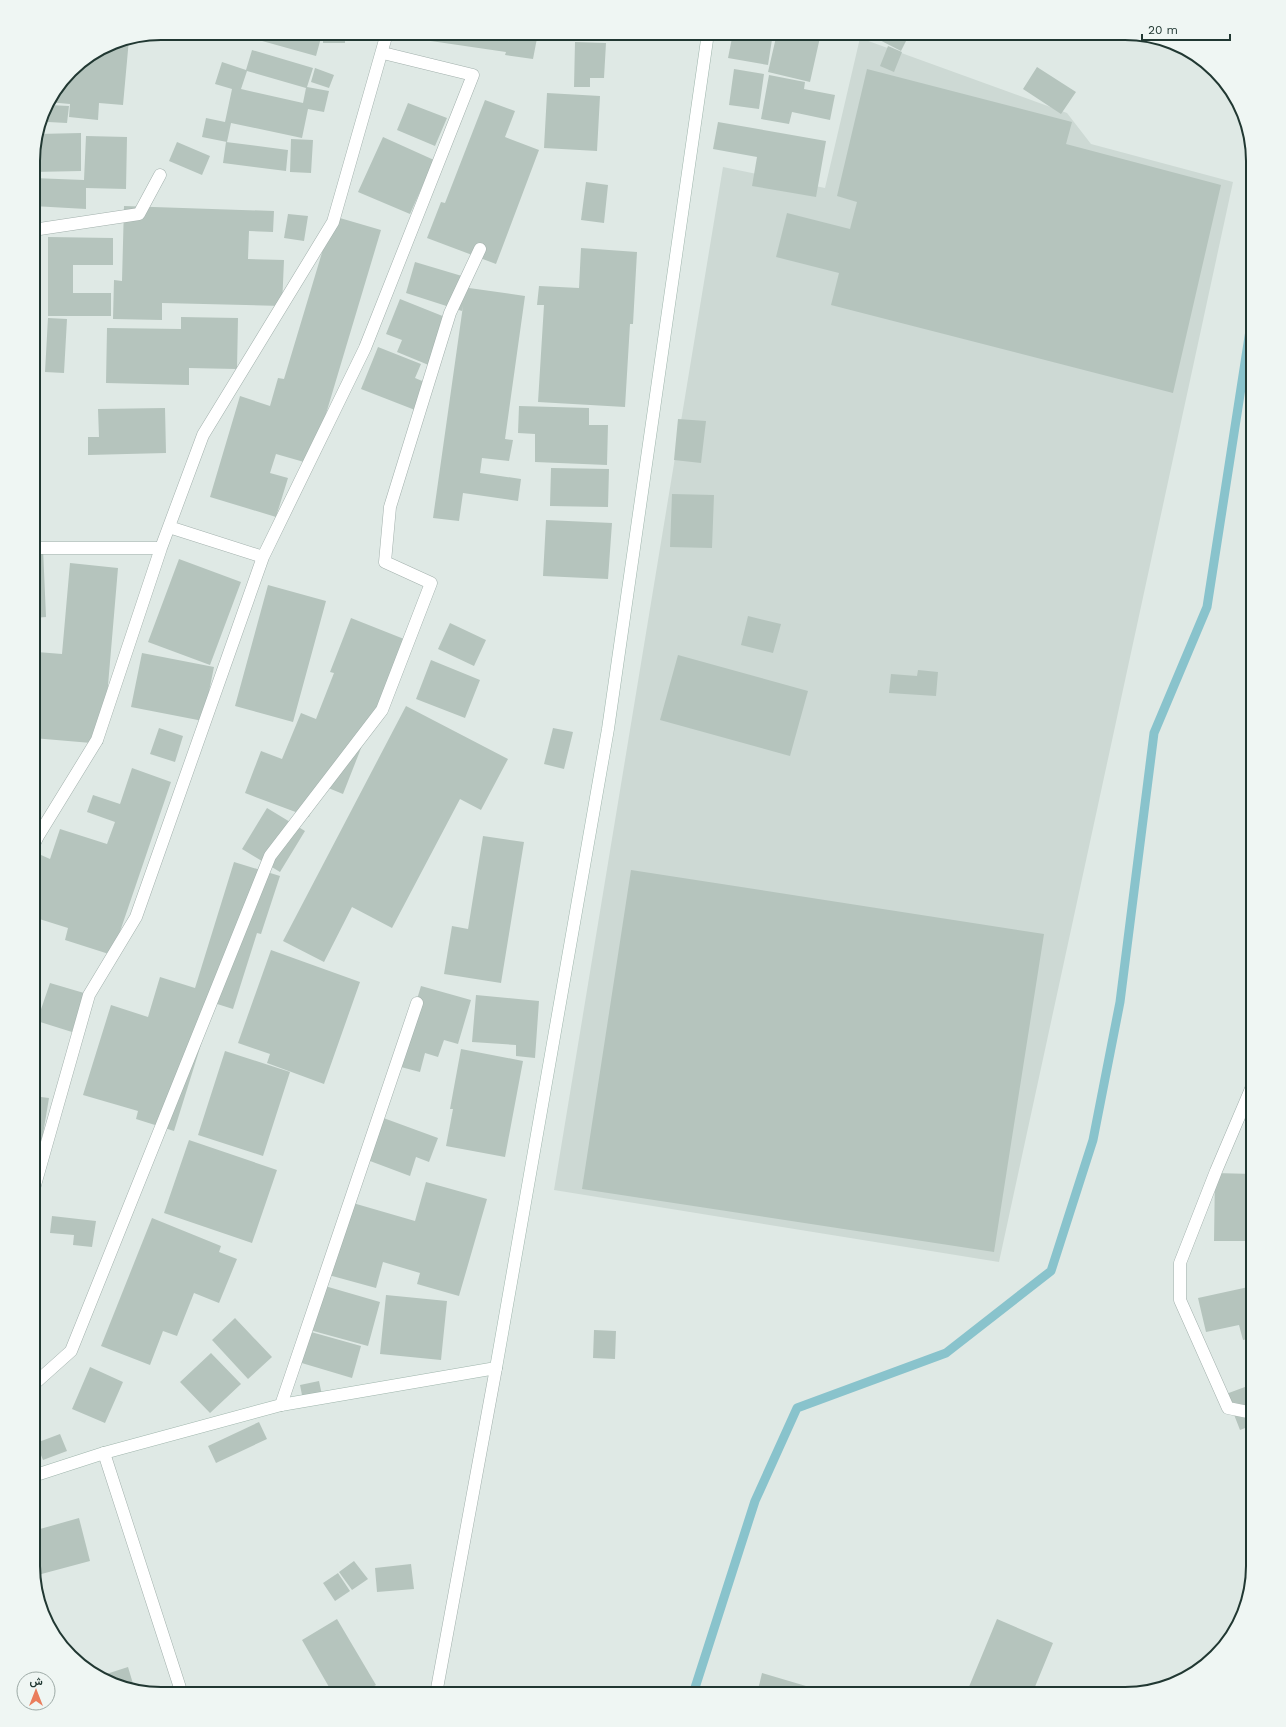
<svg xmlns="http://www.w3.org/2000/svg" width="1286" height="1727" viewBox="0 0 1286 1727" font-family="'Work Sans',Vazirmatn,sans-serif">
	<rect width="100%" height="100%" fill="#dfe9e5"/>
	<path fill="#cdd9d4" d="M860 38 1067 113 1091 144 1233 182 999 1262 554 1190 723 167 825 188Z"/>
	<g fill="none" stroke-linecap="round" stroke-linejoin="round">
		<path stroke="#89c3cc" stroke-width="9" d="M693 1694 755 1501 797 1408 946 1353 1051 1271 1093 1140 1120 1002 1154 733 1207 607 1253 311"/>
	</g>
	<path fill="#b5c4bd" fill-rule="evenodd" d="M257 33H317L322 34 316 56 255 39Z
		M323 33H345V43H323Z
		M418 33H509L508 42 509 33H538L533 59 505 55 506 52 417 39Z
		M733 33H773L768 65 728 58Z
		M777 33H821L810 82 768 72Z
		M866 33H910L901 51Z
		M129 39 123 105 99 103 98 120 69 117 70 104 48 102 76 65 112 43Z
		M575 42 606 43 604 78H590V87H574Z
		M888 46 902 52 894 72 880 66Z
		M252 50 313 68 307 87 329 91 324 112 308 109 302 138 231 123 227 142 202 137 206 118 225 122 232 89 215 84 222 62 246 70ZM247 71 306 88 303 103 241 89Z
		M1037 67 1076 92 1061 114 1023 89Z
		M315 68 334 75 329 88 311 82Z
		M734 69 764 74 759 109 729 105Z
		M867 69 1072 122 1066 144 1221 185 1173 393 831 305 839 273 776 257 787 213 850 229 857 202 837 196Z
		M769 75 805 82 804 89 835 95 830 120 792 112 789 124 761 119Z
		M547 93 600 96 597 151 544 148Z
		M485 100 515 111 505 137 539 150 496 264 427 238 441 202 445 203Z
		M408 103 447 118 435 146 397 130Z
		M49 105 69 106 67 123 48 122Z
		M718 122 826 141 816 197 752 186 757 157 713 149Z
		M81 133V171L33 172V152L38 134Z
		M86 136 127 137 126 189 86 188V209L33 206V178L84 180Z
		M383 137 434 160 410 214 358 192Z
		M291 139 313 140 311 173 290 172Z
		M177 142 210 156 202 175 169 161Z
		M226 142 288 150 286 171 223 163Z
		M586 182 608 185 604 223 581 220Z
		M124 206 274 211 273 232 249 231 248 259 284 260 282 306 162 303V320L113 319 114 280 122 281Z
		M288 214 308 216 304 241 284 238Z
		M333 216 381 230 311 464 276 454 270 473 288 478 276 517 210 497 240 396 270 406 278 378 284 379Z
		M48 237 113 238V265H73V293H111V316H48Z
		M581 248 637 252 633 324H630L625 407 538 402 544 305H537L539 286 579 288Z
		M415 262 472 279 469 288 525 296 505 439 513 440 509 461 482 458 480 473 521 479 518 501 463 493 459 521 433 518 463 306 462 311 406 293Z
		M400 299 450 319 431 366 397 352 402 340 386 334Z
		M181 317 238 318 237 369 189 368V385L106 383 107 328 181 329Z
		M48 318 67 319 64 373 45 372Z
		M378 347 421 364 415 378 427 383 415 410 361 389Z
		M519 406 589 408V425H608L607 465 535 462V434L518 433Z
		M165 408 166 453 88 455V437H99L98 409Z
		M678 419 706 421 701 463 674 460Z
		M551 468 609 469 608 507 550 506Z
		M672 494 714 495 712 548 670 547Z
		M546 520 612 523 608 579 543 576Z
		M43 548 46 617 33 618V549Z
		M179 559 241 582 210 665 148 642Z
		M70 563 118 568 103 744 33 738V688L37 652 62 654Z
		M268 585 326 601 293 722 235 706Z
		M748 616 781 624 773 653 741 645Z
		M351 618 404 639 343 794 321 785 309 817 245 793 261 751 282 759 301 713 316 719 334 673 330 672Z
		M450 623 486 640 474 666 438 649Z
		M142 653 214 667 203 721 131 707Z
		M678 655 808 691 790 756 660 720Z
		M431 660 480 680 465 718 416 699Z
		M918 670 938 672 936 696 889 693 891 674 917 676Z
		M406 706 508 759 481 810 460 799 392 928 352 907 324 962 283 941Z
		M159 728 183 736 175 762 150 754Z
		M553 728 573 732 564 769 544 764Z
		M132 768 171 782 112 955 65 940 68 928 33 917V877L41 855 50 859 60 829 107 844 115 822 87 812 93 795 120 804Z
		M267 808 305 831 280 872 242 849Z
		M483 836 524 842 501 983 444 974 452 926 468 929Z
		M234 862 280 876 261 934 257 933 233 1009 214 1003 174 1131 136 1119 138 1111 83 1095 111 1005 148 1017 160 977 195 988Z
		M631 870 1044 934 994 1252 582 1189Z
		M271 950 360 982 324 1084 267 1063 270 1054 238 1043Z
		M50 983 84 993 72 1032 37 1021Z
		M421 986 471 1000 458 1044 444 1040 438 1057 425 1053 420 1072 397 1066Z
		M476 995 539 1001 535 1058 516 1056V1045L472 1042Z
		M461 1049 523 1061 505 1157 446 1146 453 1109H450Z
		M225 1051 290 1072 263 1156 198 1135Z
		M33 1096 49 1098 38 1164 33 1163Z
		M378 1116 438 1138 429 1162 416 1157 410 1176 362 1158Z
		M189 1140 277 1170 252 1243 164 1213Z
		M1215 1173 1253 1174V1241H1214Z
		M426 1182 487 1199 459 1296 417 1284 420 1273 383 1262 376 1288 325 1274 346 1201 415 1221Z
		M52 1216 96 1221 92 1247 73 1245 74 1235 50 1233Z
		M152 1218 221 1246 219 1252 237 1259 219 1303 194 1293 177 1336 163 1331 150 1365 101 1346Z
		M318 1284 380 1302 368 1346 306 1329Z
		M1253 1286V1338L1243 1340 1239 1325 1206 1332 1198 1298Z
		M386 1295 447 1301 441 1360 380 1354Z
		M235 1318 272 1357 248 1379 212 1340Z
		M304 1330 361 1346 352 1378 295 1361Z
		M594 1330 616 1331 615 1359 593 1358Z
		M211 1353 241 1384 210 1413 180 1382Z
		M90 1367 123 1382 105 1423 72 1409Z
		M319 1381 322 1395 303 1400 300 1385Z
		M1253 1384V1425L1240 1430 1226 1394Z
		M259 1422 267 1439 216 1463 208 1446Z
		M60 1434 67 1451 43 1460 36 1443Z
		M79 1518 90 1561 34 1576 33 1531Z
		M354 1561 368 1579 352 1590 339 1572Z
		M411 1564 414 1589 377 1592 375 1568Z
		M338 1573 350 1591 335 1601 323 1583Z
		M337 1619 376 1685 359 1694H333L302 1640Z
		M997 1619 1053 1643 1032 1694H966Z
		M128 1667 134 1687 97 1677Z
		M762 1673 833 1694H757Z"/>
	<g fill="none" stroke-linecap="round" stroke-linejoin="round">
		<defs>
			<path id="street" d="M33 230 139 214 160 175
				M169 527 263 557
				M33 548H161
				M33 846 38 836 97 740 161 548 203 435 333 222 387 33
				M33 1192 89 995 136 917 263 557 365 348 473 75 383 53
				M33 1385 71 1351 270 856 382 710 431 583 385 562 390 507 450 313 480 249
				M281 1405 417 1003
				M1253 1413 1228 1408 1180 1300V1263L1216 1171 1253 1084
				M104 1453 182 1694
				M436 1694 496 1368"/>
			<path id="secondary" d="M33 1476 104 1453 281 1405 496 1368 608 729 708 33"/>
		</defs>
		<use href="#street" stroke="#a2b0ac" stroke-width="13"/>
		<use href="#secondary" stroke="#9fb5ac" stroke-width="13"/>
		<use href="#street" stroke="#fff" stroke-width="12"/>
		<use href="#secondary" stroke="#fff" stroke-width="12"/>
	</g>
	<path d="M0 0H1286V1727H0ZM161 40H1125A121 121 0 0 1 1246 161V1566A121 121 0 0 1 1125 1687H161A121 121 0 0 1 40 1566V161A121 121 0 0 1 161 40Z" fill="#eff6f3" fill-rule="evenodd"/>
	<path fill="none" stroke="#213832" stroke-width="2" d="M161 40H1125A121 121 0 0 1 1246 161V1566A121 121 0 0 1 1125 1687H161A121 121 0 0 1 40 1566V161A121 121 0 0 1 161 40Z"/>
	<g transform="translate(36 1691)"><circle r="19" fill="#eff6f3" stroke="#9daaa6"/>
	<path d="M0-3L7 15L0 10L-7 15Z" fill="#ea7d5c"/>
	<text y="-6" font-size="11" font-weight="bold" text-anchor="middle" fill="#213832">ش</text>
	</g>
	<path d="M1142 34v6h88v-6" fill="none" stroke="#213832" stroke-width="2"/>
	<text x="1148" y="34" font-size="12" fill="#213832" stroke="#eff6f3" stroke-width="3" paint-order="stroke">20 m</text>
</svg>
